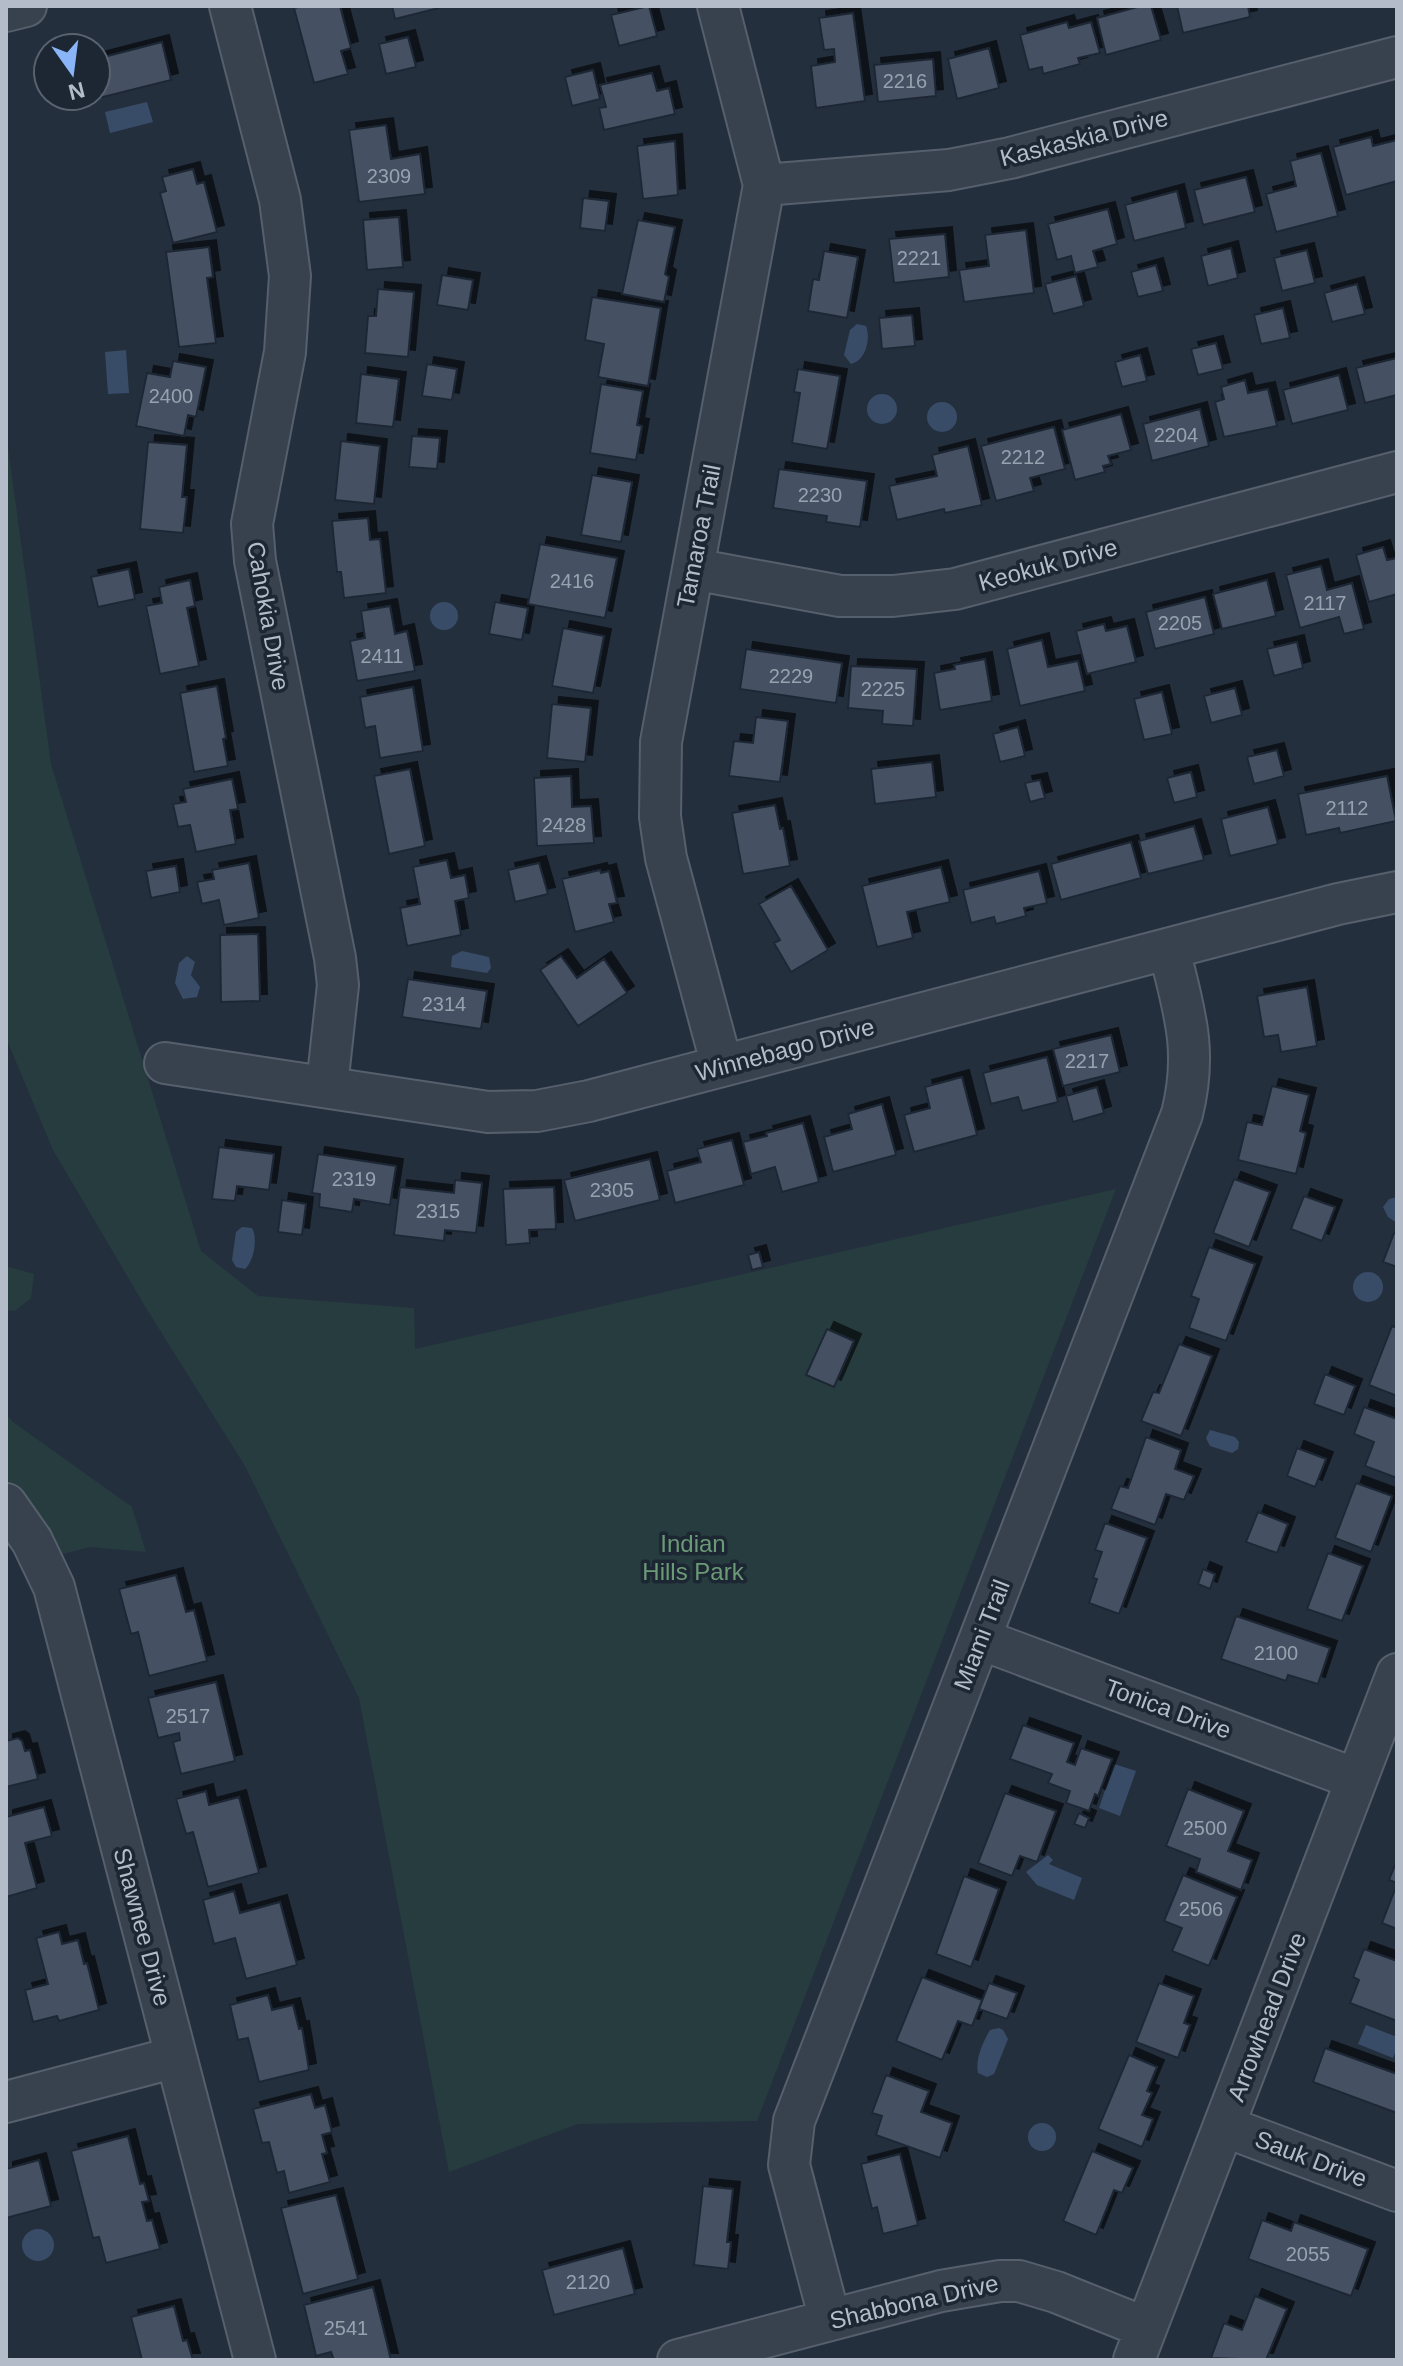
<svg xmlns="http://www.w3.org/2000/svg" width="1403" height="2366" viewBox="0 0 1403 2366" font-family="Arial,sans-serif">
	<defs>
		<filter id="shadow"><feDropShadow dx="7" dy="-7" stdDeviation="0" flood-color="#0009"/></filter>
	</defs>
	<rect width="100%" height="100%" fill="#242f3e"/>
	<path fill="#263c3f" d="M6 432 51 764 201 1251 258 1296 414 1308 415 1349 1116 1189 757 2121 578 2124 449 2172 359 1698 245 1466 146 1308 53 1150 6 1038Z
		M6 1266 34 1274 31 1298 15 1311 6 1310Z
		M6 1414 13 1422 132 1507 146 1552 90 1547 59 1555 6 1486Z"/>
	<path fill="#394c67" d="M147 102 153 122 110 133 105 112Z
		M857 324 866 326C871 338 866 361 851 364L844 355 850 330Z
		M126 350 129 393 108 394 105 352Z
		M867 409a15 15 0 1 1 30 0a15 15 0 1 1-30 0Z
		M927 417a15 15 0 1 1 30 0a15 15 0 1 1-30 0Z
		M430 616a14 14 0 1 1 28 0a14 14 0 1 1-28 0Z
		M462 951 489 957 491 968 487 973 451 967 452 956Z
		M187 956 195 962 191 975 200 987 197 997 183 999 175 983 179 963Z
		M1397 1197V1223L1388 1217 1383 1207 1389 1199Z
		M242 1227 252 1228C258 1238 254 1261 245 1269L236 1267 232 1260 236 1232Z
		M1353 1287a15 15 0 1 1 30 0a15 15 0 1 1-30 0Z
		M1210 1430 1235 1437 1239 1442 1238 1449 1232 1453 1210 1446 1206 1438Z
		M1114 1764 1136 1771 1120 1816 1099 1808Z
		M1048 1855 1053 1860 1049 1864 1082 1878 1074 1900 1037 1885 1026 1872Z
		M1366 2025 1397 2037V2048L1393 2058 1358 2044Z
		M999 2028 1003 2030 1008 2039 994 2074 987 2077 978 2073C975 2059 983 2042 990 2030Z
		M1028 2137a14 14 0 1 1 28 0a14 14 0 1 1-28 0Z
		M22 2245a16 16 0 1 1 32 0a16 16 0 1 1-32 0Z"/>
	<path fill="#455162" stroke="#1f2835" stroke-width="2" filter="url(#shadow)" d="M302 6H340L351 48 341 51 348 74 314 83 294 8Z
		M392 6H439V8L395 19Z
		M649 6 657 36 619 46 611 15Z
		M1141 6H1151L1161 40 1106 55 1097 18Z
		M1177 6H1248L1250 17 1183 33Z
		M853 13 865 101 816 108 811 66 835 62 834 49 824 50 819 18Z
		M1067 22 1069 28 1091 22 1100 53 1078 58 1080 64 1043 74 1042 67 1029 70 1020 35Z
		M408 37 416 67 386 74 379 44Z
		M162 42 171 80 83 102 81 96H96V59Z
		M989 48 999 88 957 99 948 59Z
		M933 59 936 96 878 102 874 65Z
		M593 70 600 99 572 106 565 77Z
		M652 73 657 91 669 88 675 114 604 130 599 108 606 107 600 85Z
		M386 125 391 159 420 154 425 194 359 202 349 130Z
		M1371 137 1373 146 1397 140V181L1346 195 1333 147Z
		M675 141 678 195 643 199 637 146Z
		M1321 153 1338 216 1276 232 1266 194 1296 186 1290 161Z
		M193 169 197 184 204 182 217 232 173 243 160 193 166 191 162 177Z
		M1246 177 1255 212 1203 225 1194 190Z
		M1177 191 1186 228 1134 241 1125 205Z
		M583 198 609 201 605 231 580 228Z
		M1108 209 1117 244 1093 251 1098 267 1075 273 1071 256 1057 260 1048 224Z
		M399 217 403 267 367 270 363 220Z
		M638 220 675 227 665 274 669 277 664 302 622 294Z
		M1026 230 1034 293 964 302 959 270 989 266 985 235Z
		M945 234 949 277 894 283 889 239Z
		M209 247 213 277 207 278 216 343 179 347 166 252Z
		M1231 248 1238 278 1208 286 1201 256Z
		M1307 250 1315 283 1282 291 1274 258Z
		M824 251 858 257 847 318 808 311 813 279 819 280Z
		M1156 265 1163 291 1138 297 1131 272Z
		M442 275 473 280 468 310 437 305Z
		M1076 276 1084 306 1053 314 1045 284Z
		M1357 284 1365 314 1332 322 1324 293Z
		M378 289 414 292 408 357 365 353 368 316H376Z
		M592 297 661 308 648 386 598 377 604 344 585 340Z
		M1283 308 1290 338 1261 344 1254 315Z
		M912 315 915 346 882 349 879 318Z
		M1216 343 1223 369 1198 375 1191 349Z
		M1140 355 1147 381 1122 387 1115 362Z
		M1397 358V395L1365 403 1356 368Z
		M173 361 206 367 196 417 188 415 184 436 136 426 147 373 170 377Z
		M427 364 457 369 452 400 422 396Z
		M798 369 840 376 827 449 792 443 800 393 794 392Z
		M361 374 399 379 393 427 356 423Z
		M1339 375 1348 410 1292 424 1283 390Z
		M1245 380 1248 393 1268 389 1277 426 1224 437 1215 402 1224 399 1221 387Z
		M601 384 643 391 637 425 642 426 636 460 590 453Z
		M1200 409 1209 446 1152 461 1143 424Z
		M1121 414 1131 450 1108 456 1111 464 1103 466 1105 472 1075 480 1062 430Z
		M1054 427 1065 469 1030 478 1034 491 996 501 981 446Z
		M412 436 440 438 437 469 409 467Z
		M341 441 380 446 374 504 335 500Z
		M148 442 187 445 182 497H187L183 533 140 529Z
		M968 446 982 505 945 513 944 509 897 520 889 486 937 476 932 455Z
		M779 469 867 481 860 527 826 522 827 516 773 508Z
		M592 475 632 482 621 542 581 535Z
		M368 518 370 540 380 539 386 593 344 598 341 572H337L332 521Z
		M540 544 617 558 605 618 528 604Z
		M1383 547 1387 560 1397 558V594L1369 602 1356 555Z
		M1321 566 1327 590 1352 583 1364 629 1344 634 1339 617 1300 628 1286 575Z
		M129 569 135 599 98 607 91 577Z
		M190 580 195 606 187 608 199 666 160 674 146 606 162 603 159 587Z
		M1267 580 1276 616 1222 629 1213 594Z
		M1205 597 1214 634 1155 649 1146 612Z
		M495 602 528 608 522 640 489 634Z
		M390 606 395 634 407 631 415 671 357 681 350 641 365 638 361 611Z
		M1104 624 1106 631 1127 626 1136 662 1087 674 1076 631Z
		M563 628 604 636 593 693 552 686Z
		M1042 640 1048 667 1078 661 1085 691 1020 706 1007 649Z
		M1297 642 1303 668 1274 676 1267 649Z
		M746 649 842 663 836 703 740 689Z
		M985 659 992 701 940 710 934 673 955 669 954 665Z
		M851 666 917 669 913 726 882 724 883 711 848 708Z
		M217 686 226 738 223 739 228 766 194 772 180 693Z
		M413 687 423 751 380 758 375 726 365 728 360 697Z
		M1235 688 1242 715 1211 723 1204 696Z
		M1162 692 1172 734 1144 740 1134 699Z
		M552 704 591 708 585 762 547 758Z
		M756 717 788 721 780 782 729 776 734 741 753 743Z
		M1018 727 1025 756 1000 762 993 734Z
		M1277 750 1284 776 1254 784 1247 757Z
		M932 762 936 797 875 804 871 769Z
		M410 769 425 846 389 854 374 776Z
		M1191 772 1197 797 1174 803 1167 778Z
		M571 776 572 807 591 806 594 843 537 846 534 778Z
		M1387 776 1396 821 1340 833 1339 828 1306 835 1298 794Z
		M232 779 238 809 230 810 236 844 196 852 190 825 178 827 173 804 186 802 183 789Z
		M1040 780 1045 798 1030 802 1025 783Z
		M775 805 780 829 783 828 790 866 743 874 732 813Z
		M1268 807 1278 844 1230 856 1221 819Z
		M1194 826 1204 860 1148 874 1139 841Z
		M1131 842 1141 878 1061 900 1051 864Z
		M447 860 451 878 465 875 469 898 455 901 461 935 407 946 400 908 420 904 413 867Z
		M249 863 259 918 224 925 219 900 202 904 197 882 214 879 212 870Z
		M539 863 548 894 515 902 508 870Z
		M176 866 180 892 151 898 146 871Z
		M941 867 950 902 907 912 913 938 877 947 862 886Z
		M600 870 601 873 609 871 617 903 609 904 614 922 575 932 562 879Z
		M1039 871 1047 903 1024 908 1026 916 996 924 994 917 971 923 963 890Z
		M791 886 828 950 791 972 774 943 780 940 759 904Z
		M258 934 260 1001 221 1002 220 935Z
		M561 956 577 978 604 959 627 993 578 1026 540 970Z
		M408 979 487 991 481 1029 402 1017Z
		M1307 987 1317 1046 1281 1052 1278 1035 1264 1037 1257 996Z
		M1111 1035 1120 1072 1063 1086 1053 1049Z
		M1047 1057 1058 1102 1022 1111 1018 1097 991 1104 983 1073Z
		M962 1077 977 1135 914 1152 904 1115 930 1108 925 1087Z
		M1272 1086 1309 1095 1300 1131 1306 1133 1296 1174 1238 1160 1247 1122 1262 1125Z
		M1097 1087 1104 1113 1073 1122 1066 1096Z
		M882 1104 896 1155 833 1172 824 1137 852 1129 848 1114Z
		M803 1123 819 1182 782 1192 775 1167 751 1174 743 1142 767 1136 766 1133Z
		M732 1140 744 1185 675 1203 667 1171 701 1162 697 1149Z
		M219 1147 274 1154 269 1190 237 1186 235 1201 212 1199Z
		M318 1154 396 1166 390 1205 354 1199 352 1212 319 1207 320 1194 312 1193Z
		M650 1159 660 1200 575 1221 564 1180Z
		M1234 1179 1270 1192 1249 1247 1213 1233Z
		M455 1180 482 1183 476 1233 445 1230 444 1241 394 1235 400 1187 454 1193Z
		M554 1187 556 1229 529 1230 530 1243 506 1245 503 1189Z
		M1304 1196 1335 1207 1322 1241 1291 1229Z
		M282 1200 306 1204 302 1235 278 1232Z
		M1394 1233 1397 1234V1267L1383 1262Z
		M1209 1247 1255 1264 1226 1341 1189 1328 1199 1299 1191 1296Z
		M759 1252 763 1267 752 1270 748 1255Z
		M1392 1326 1397 1328V1396L1369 1385Z
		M827 1329 854 1341 834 1387 806 1375Z
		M1179 1344 1212 1356 1181 1436 1141 1421 1153 1392 1159 1393Z
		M1325 1374 1355 1386 1344 1415 1314 1404Z
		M1364 1407 1397 1419V1478L1365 1466 1374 1442 1354 1434Z
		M1146 1437 1181 1450 1175 1469 1194 1476 1184 1500 1166 1494 1155 1525 1111 1509 1120 1486 1128 1488Z
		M1297 1448 1326 1459 1315 1487 1287 1476Z
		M1356 1483 1392 1496 1371 1552 1335 1538Z
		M1258 1512 1288 1524 1277 1553 1246 1542Z
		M1105 1523 1147 1538 1119 1614 1089 1603 1097 1579 1093 1578 1102 1552 1095 1550Z
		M1328 1553 1363 1566 1342 1621 1307 1609Z
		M1203 1569 1215 1574 1210 1589 1198 1584Z
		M176 1575 186 1612 194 1610 207 1661 149 1676 138 1632 131 1634 119 1589Z
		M1236 1616 1330 1648 1318 1684 1288 1675 1286 1681 1221 1659Z
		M216 1682 235 1761 181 1774 173 1742 180 1740 179 1733 158 1738 148 1698Z
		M1023 1725 1074 1743 1067 1762 1075 1765 1081 1748 1112 1759 1098 1796 1095 1794 1089 1811 1066 1803 1070 1791 1048 1783 1052 1774 1010 1759Z
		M18 1738 22 1741 25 1751 30 1750 38 1779 6 1787V1741Z
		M1188 1789 1244 1811 1228 1851 1252 1860 1241 1890 1196 1872 1200 1859 1166 1846Z
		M206 1791 209 1805 239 1797 259 1873 208 1887 193 1832 186 1834 176 1799Z
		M1005 1793 1056 1811 1037 1862 1020 1856 1012 1876 978 1863Z
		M44 1807 52 1836 25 1843 37 1888 6 1897V1817Z
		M1079 1813 1089 1818 1085 1828 1074 1824Z
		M1397 1860V1883L1389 1880Z
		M1183 1875 1237 1897 1209 1966 1172 1951 1182 1928 1164 1921Z
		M964 1876 999 1889 971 1967 936 1954Z
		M1397 1884V1929L1382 1923Z
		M234 1891 240 1913 280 1902 297 1965 246 1979 235 1938 214 1944 203 1900Z
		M59 1932 62 1944 78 1940 84 1964 87 1963 99 2010 59 2021 57 2016 33 2022 25 1990 48 1984 36 1938Z
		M1364 1949 1397 1961V2021L1350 2003 1359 1980 1353 1977Z
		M922 1977 982 2000 972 2026 958 2021 942 2060 896 2041Z
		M989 1983 1017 1993 1007 2019 979 2009Z
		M1159 1983 1194 1996 1184 2023 1190 2025 1178 2058 1136 2042Z
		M268 1995 272 2010 293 2005 299 2029 302 2028 309 2070 259 2082 248 2038 238 2040 230 2005Z
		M1325 2048 1397 2074V2113L1313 2082Z
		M1129 2055 1157 2067 1147 2091 1152 2093 1142 2115 1153 2119 1142 2147 1098 2129Z
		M886 2075 929 2091 921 2112 952 2123 940 2158 876 2135 882 2116 872 2113Z
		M311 2094 315 2108 325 2105 332 2132 322 2135 327 2153 322 2154 330 2182 289 2193 284 2171 277 2173 269 2142 262 2143 253 2109Z
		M128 2136 140 2184 144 2183 149 2201 142 2202 147 2221 152 2220 160 2249 106 2263 99 2237 93 2238 71 2151Z
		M1092 2151 1133 2168 1122 2193 1114 2190 1096 2235 1063 2221Z
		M900 2154 918 2225 883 2234 877 2207 872 2209 861 2164Z
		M39 2160 51 2206 6 2218V2169Z
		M703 2186 733 2189 727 2242H731L728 2269 694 2265Z
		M336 2195 358 2279 303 2294 281 2208Z
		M1262 2220 1291 2231 1294 2222 1368 2249 1351 2296 1248 2259Z
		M623 2248 635 2294 554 2315 542 2270Z
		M373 2287 391 2360H334L331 2352 316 2356 304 2305Z
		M1255 2296 1287 2309 1266 2360 1211 2358 1224 2323 1242 2330Z
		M174 2306 183 2341 187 2340 193 2360H142L131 2317Z"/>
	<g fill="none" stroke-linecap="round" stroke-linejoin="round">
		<defs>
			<path id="minor" d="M230 6 280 200 290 276 285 352 252 524 255 561 335 958 338 985 327 1086
				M718 6 764 185 661 742 660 817 666 858 722 1066
				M6 11 26 6
				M764 185 949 170 1010 158 1397 57
				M693 569 840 596H893L955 589 1397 472
				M165 1063 488 1112 537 1111 589 1101 1338 904 1397 892
				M6 1504 32 1541 54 1587 255 2360
				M980 1639 1356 1779
				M6 2102 176 2057
				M1226 2127 1397 2191
				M830 2320 789 2165 794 2121 1182 1114C1198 1050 1184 1011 1169 949
				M678 2360 941 2291 1000 2281H1019L1056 2292 1146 2328
				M1134 2360 1397 1674"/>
		</defs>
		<use href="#minor" stroke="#565f6c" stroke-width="44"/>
		<use href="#minor" stroke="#38414e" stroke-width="40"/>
	</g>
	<g text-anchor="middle" stroke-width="7" stroke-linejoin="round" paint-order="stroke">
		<g font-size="20" fill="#98a1af">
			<text x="905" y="88">2216</text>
			<text x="389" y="183">2309</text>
			<text x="919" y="265">2221</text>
			<text x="171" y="403">2400</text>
			<text x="1176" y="442">2204</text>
			<text x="1023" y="464">2212</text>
			<text x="820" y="502">2230</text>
			<text x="572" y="588">2416</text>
			<text x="1325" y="610">2117</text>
			<text x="1180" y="630">2205</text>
			<text x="382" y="663">2411</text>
			<text x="791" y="683">2229</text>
			<text x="883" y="696">2225</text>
			<text x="1347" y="815">2112</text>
			<text x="564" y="832">2428</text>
			<text x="444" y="1011">2314</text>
			<text x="1087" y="1068">2217</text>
			<text x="354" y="1186">2319</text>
			<text x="612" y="1197">2305</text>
			<text x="438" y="1218">2315</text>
			<text x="1276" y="1660">2100</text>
			<text x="188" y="1723">2517</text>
			<text x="1205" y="1835">2500</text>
			<text x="1201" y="1916">2506</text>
			<text x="1308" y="2261">2055</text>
			<text x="588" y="2289">2120</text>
			<text x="346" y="2335">2541</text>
		</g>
		<g font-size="24" fill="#b4bcc9" stroke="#1d2633">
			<text transform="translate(1084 138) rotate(-14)" y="8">Kaskaskia Drive</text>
			<text transform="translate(699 536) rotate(-79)" y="8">Tamaroa Trail</text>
			<text transform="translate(1048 565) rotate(-15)" y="8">Keokuk Drive</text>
			<text transform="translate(268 616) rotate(80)" y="8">Cahokia Drive</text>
			<text transform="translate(785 1050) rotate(-15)" y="8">Winnebago Drive</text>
			<text transform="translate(982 1635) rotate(-69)" y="8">Miami Trail</text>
			<text transform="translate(1168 1709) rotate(20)" y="8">Tonica Drive</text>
			<text transform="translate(142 1927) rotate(75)" y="8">Shawnee Drive</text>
			<text transform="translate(1267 2017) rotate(-69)" y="8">Arrowhead Drive</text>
			<text transform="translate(1311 2159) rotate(21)" y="8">Sauk Drive</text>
			<text transform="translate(914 2302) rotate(-13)" y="8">Shabbona Drive</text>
		</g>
		<g font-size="24" fill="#6b9a76" stroke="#1d2633">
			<text x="693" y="1552">Indian<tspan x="693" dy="28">Hills Park</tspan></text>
		</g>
	</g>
	<rect width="1403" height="2366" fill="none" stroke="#b4bcc9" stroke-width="16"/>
	<g transform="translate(72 72) rotate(166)"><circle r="38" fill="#1d2633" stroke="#59626f" stroke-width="2"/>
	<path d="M0-6L14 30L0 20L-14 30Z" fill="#8ab4f8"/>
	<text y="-12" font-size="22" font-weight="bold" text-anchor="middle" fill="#b4bcc9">N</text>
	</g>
</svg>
